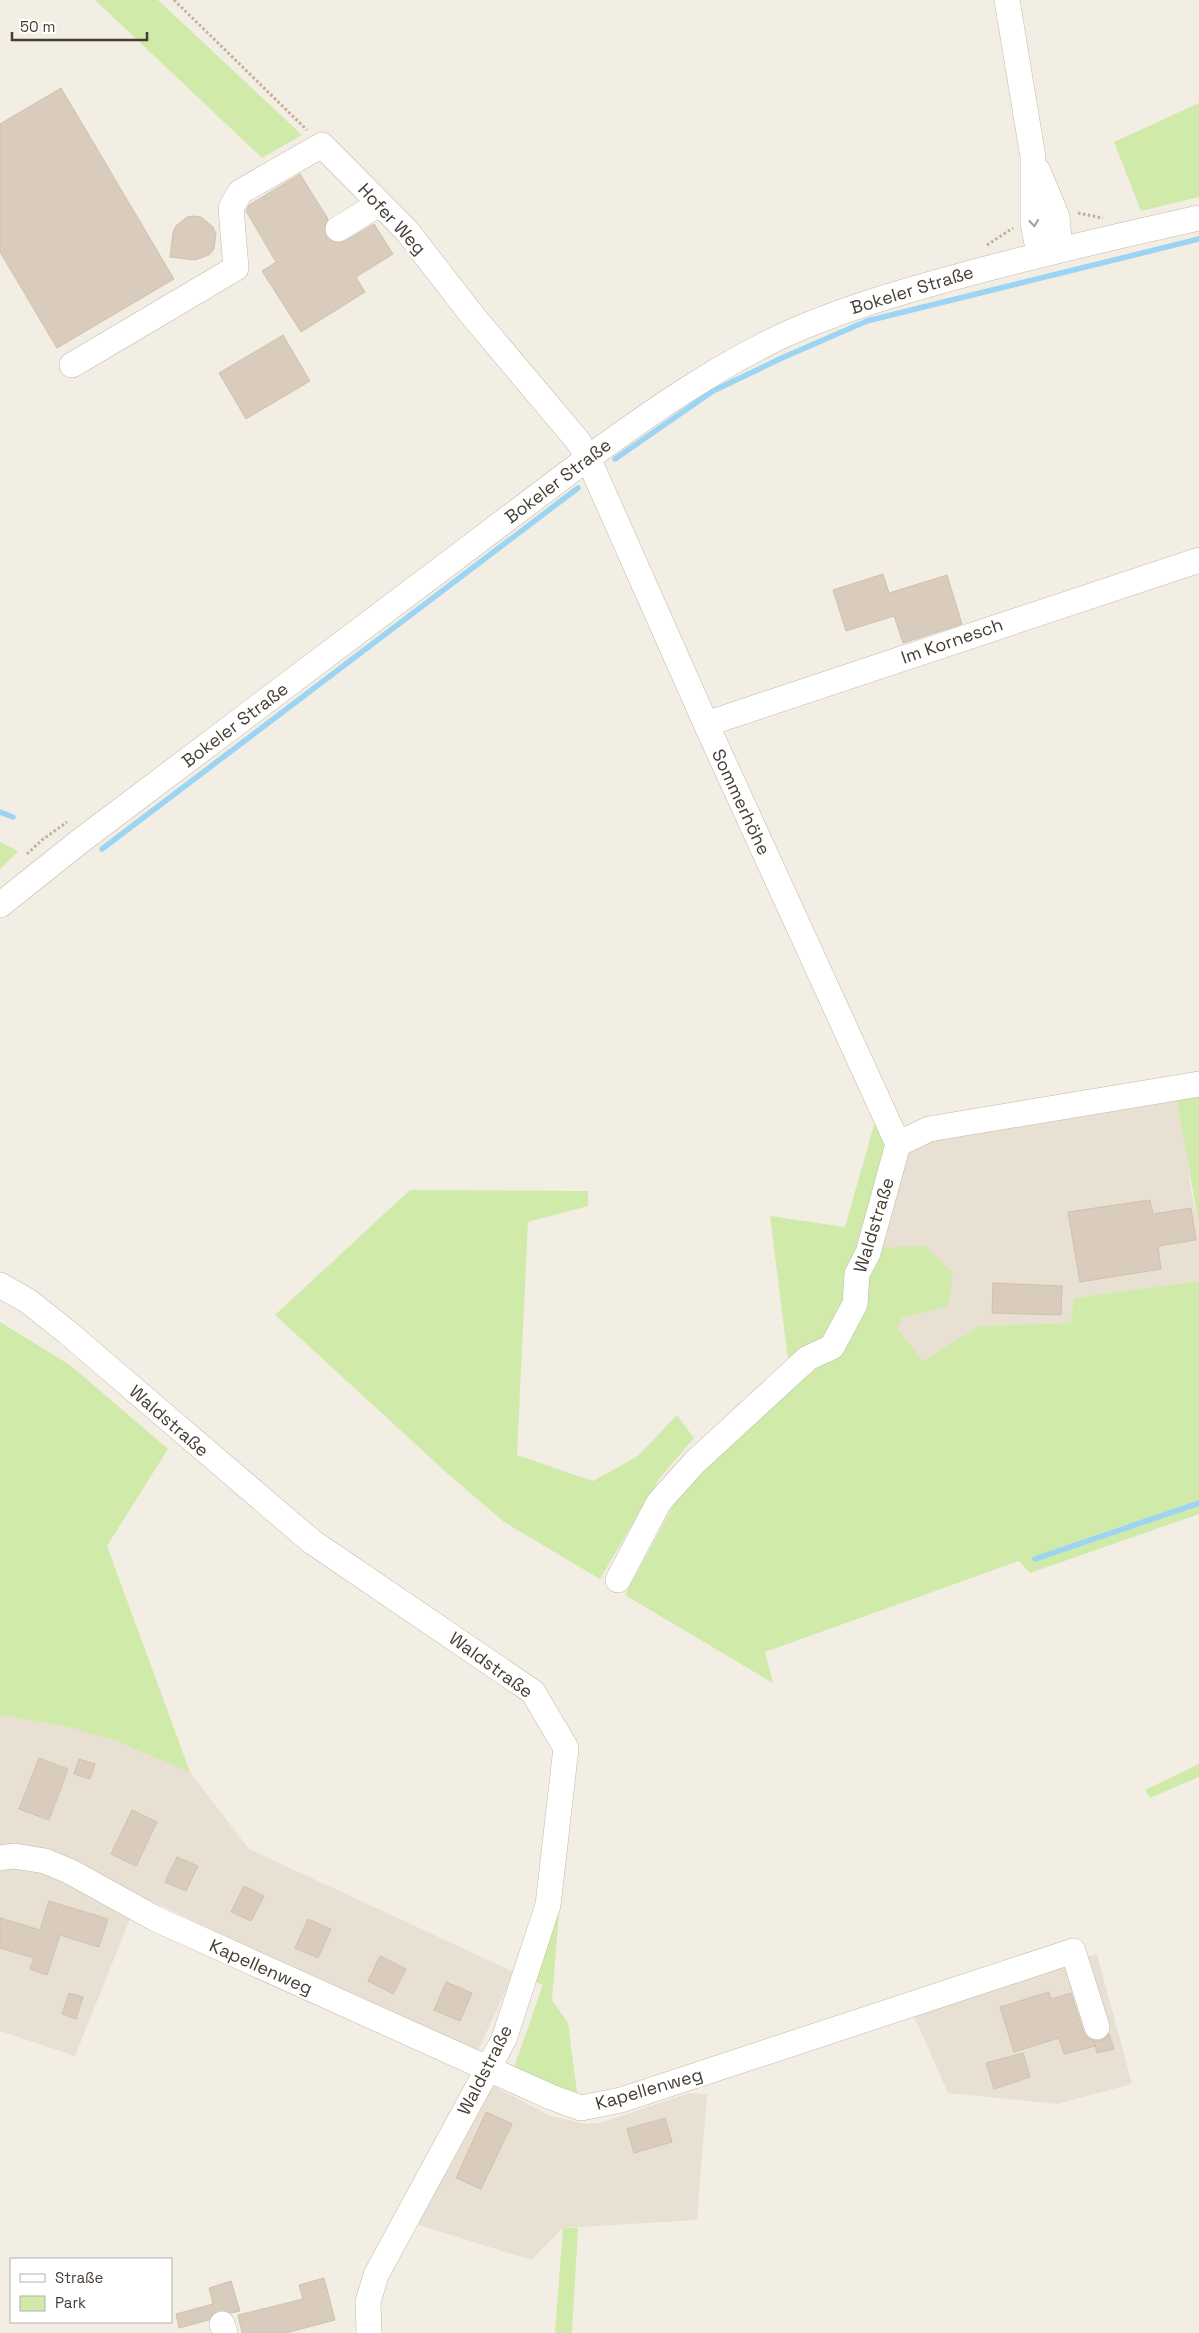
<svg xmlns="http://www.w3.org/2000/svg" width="1199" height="2333" viewBox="0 0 1199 2333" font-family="'Space Grotesk',sans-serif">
	<rect width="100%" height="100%" fill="#f3eee4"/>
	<path fill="#e8e0d2" d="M1181 1100 1191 1190 1199 1225V1281L1074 1298 1070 1323 979 1326 923 1361 896 1328 902 1318 948 1306 878 1248 907 1151 934 1138Z
		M0 1715 69 1727 115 1741 190 1772 249 1849 514 1972 476 2055 143 1897 130 1919 75 2056 0 2031Z
		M1097 1954 1132 2084 1057 2104 948 2093 913 2014Z
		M490 2084 550 2116 586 2124 600 2123 689 2093 707 2094 697 2220 563 2228 531 2260 413 2223Z"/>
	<path fill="#d0eaaa" d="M95 0H158L302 135 262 158Z
		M1199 103V197L1141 211 1114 142Z
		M0 842 18 851 0 869Z
		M1199 1097V1225L1177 1100Z
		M876 1118 887 1146 847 1302 826 1343 788 1359 770 1216 845 1227Z
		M410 1190 588 1191V1206L528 1222 517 1455 593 1481 638 1456 677 1415 694 1438 659 1479 600 1579 504 1522 448 1474 275 1315Z
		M925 1246 953 1273 948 1306 902 1318 897 1328 923 1361 979 1326 1070 1323 1074 1298 1199 1281V1514L1030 1573 1019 1561 765 1652 773 1683 625 1595 674 1504 717 1453 811 1366 864 1277 878 1248Z
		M0 1322 70 1365 168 1449 107 1546 190 1772 115 1741 69 1727 0 1715Z
		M1199 1764V1777L1150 1798 1145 1790Z
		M560 1901 552 2000 568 2023 578 2100 513 2070 543 1985 534 1981Z
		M563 2228H578L572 2333H555Z"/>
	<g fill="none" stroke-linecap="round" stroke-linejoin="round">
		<path stroke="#9cd4f4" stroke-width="5.5" d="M615 459 713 391 784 357 867 321 1199 239
			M0 812 13 817
			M102 849 578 488
			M1035 1559 1199 1503"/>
	</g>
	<path fill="#d9ccbc" stroke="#d1c1ac" d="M61 88 174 279 57 348 0 252V124Z
		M300 174 328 219 324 230 331 241 338 243 345 241 374 224 393 254 356 277 365 292 301 332 262 271 276 262 246 211 249 205Z
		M194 216 201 217 213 227 216 234 214 249 209 255 195 260 170 257 173 232 176 226 187 217Z
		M283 335 310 381 246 419 219 373Z
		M883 574 889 593 947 575 962 624 903 643 894 616 846 631 833 590Z
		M1150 1200 1153 1214 1191 1208 1196 1240 1158 1246 1161 1269 1080 1282 1068 1212Z
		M993 1283 1062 1286 1061 1315 992 1313Z
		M39 1758 68 1769 49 1820 19 1809Z
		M79 1759 95 1764 90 1779 74 1774Z
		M132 1810 157 1822 136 1866 111 1854Z
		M177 1857 198 1866 186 1891 165 1882Z
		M244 1886 264 1896 251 1921 231 1912Z
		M49 1901 108 1919 99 1947 60 1935 47 1975 30 1969 34 1958 0 1948V1918L40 1930Z
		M308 1919 331 1929 318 1958 295 1948Z
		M380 1956 406 1969 393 1994 368 1981Z
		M446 1982 472 1993 460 2021 434 2010Z
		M1049 1992 1051 1999 1071 1993 1083 2031 1087 2037 1094 2041 1095 2046 1064 2054 1059 2038 1014 2052 1000 2007Z
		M69 1993 83 1997 76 2019 62 2014Z
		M1109 2034 1114 2049 1097 2053 1094 2041 1102 2040Z
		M1023 2053 1030 2077 994 2089 986 2063Z
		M486 2112 512 2124 481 2189 456 2178Z
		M665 2118 672 2142 634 2153 627 2129Z
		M324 2278 335 2320 286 2333H242L238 2315 303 2299 299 2285Z
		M231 2281 240 2311 231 2313 225 2310H218L209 2320 179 2328 176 2314 213 2304 209 2288Z"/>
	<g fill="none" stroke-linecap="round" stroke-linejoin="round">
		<defs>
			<path id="minor" d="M1007 0 1033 157V223L1039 254
				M1038 171 1057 217 1060 250
				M338 229 379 204
				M72 365 236 268 231 208 240 192 322 145 407 231 472 315 578 441 588 458 706 724 898 1144
				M706 724 1199 560
				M0 905 79 842 588 458C650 413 714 368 784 335 840 310 897 293 956 277 1036 255 1118 236 1199 218
				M0 1285 28 1301 67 1332 311 1541 533 1692 566 1748 548 1905 504 2039 376 2275 368 2302 369 2333
				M618 1580 659 1502 695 1462 808 1358 832 1347 855 1304 857 1274 868 1253 898 1144 929 1129 1199 1084
				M0 1858 14 1856 45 1861 71 1872 156 1919 551 2097 581 2108 621 2100 1073 1951 1097 2027
				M222 2324 225 2333"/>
		</defs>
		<use href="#minor" stroke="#c2b9a9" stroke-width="26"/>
		<path stroke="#c2b197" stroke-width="3" stroke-dasharray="2.5 2.5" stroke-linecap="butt" d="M174 0 307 130
			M1078 213 1103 218
			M987 245 1013 228
			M27 854 42 840 67 822"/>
		<use href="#minor" stroke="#fff" stroke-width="25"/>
	</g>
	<defs><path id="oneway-chevron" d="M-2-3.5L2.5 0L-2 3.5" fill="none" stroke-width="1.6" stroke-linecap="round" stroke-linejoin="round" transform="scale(1.25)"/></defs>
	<use stroke="#a29e9a" href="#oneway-chevron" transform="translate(1034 223) rotate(84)"/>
	<g text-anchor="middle" stroke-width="5" stroke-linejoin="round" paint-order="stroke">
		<g font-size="18" fill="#463e34" stroke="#fff">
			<text transform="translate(392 219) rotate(47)" y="6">Hofer Weg</text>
			<text transform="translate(912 290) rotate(-17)" y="6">Bokeler Straße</text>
			<text transform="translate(558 481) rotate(-37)" y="6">Bokeler Straße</text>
			<text transform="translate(952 641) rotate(-19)" y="6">Im Kornesch</text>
			<text transform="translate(235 725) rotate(-37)" y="6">Bokeler Straße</text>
			<text transform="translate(741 802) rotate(65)" y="6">Sommerhöhe</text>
			<text transform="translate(874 1225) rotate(-73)" y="6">Waldstraße</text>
			<text transform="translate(169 1421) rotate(41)" y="6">Waldstraße</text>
			<text transform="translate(491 1665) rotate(36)" y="6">Waldstraße</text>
			<text transform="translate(261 1967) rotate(24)" y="6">Kapellenweg</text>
			<text transform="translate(485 2070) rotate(-63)" y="6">Waldstraße</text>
			<text transform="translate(649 2089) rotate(-16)" y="6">Kapellenweg</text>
		</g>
	</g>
	<rect x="10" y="2258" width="162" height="65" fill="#ffffff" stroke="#b5b2ae"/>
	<rect x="20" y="2274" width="25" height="8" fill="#ffffff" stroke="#b5b2ae"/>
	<text x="55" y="2283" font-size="15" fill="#463e34">Straße</text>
	<rect x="20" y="2296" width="25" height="15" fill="#d0eaaa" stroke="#b5b2ae"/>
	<text x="55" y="2308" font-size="15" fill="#463e34">Park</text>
	<path d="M12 32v8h135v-8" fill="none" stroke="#463e34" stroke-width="2.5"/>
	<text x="20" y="32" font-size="15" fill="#463e34" stroke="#ffffff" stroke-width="4" paint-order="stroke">50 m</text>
</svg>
